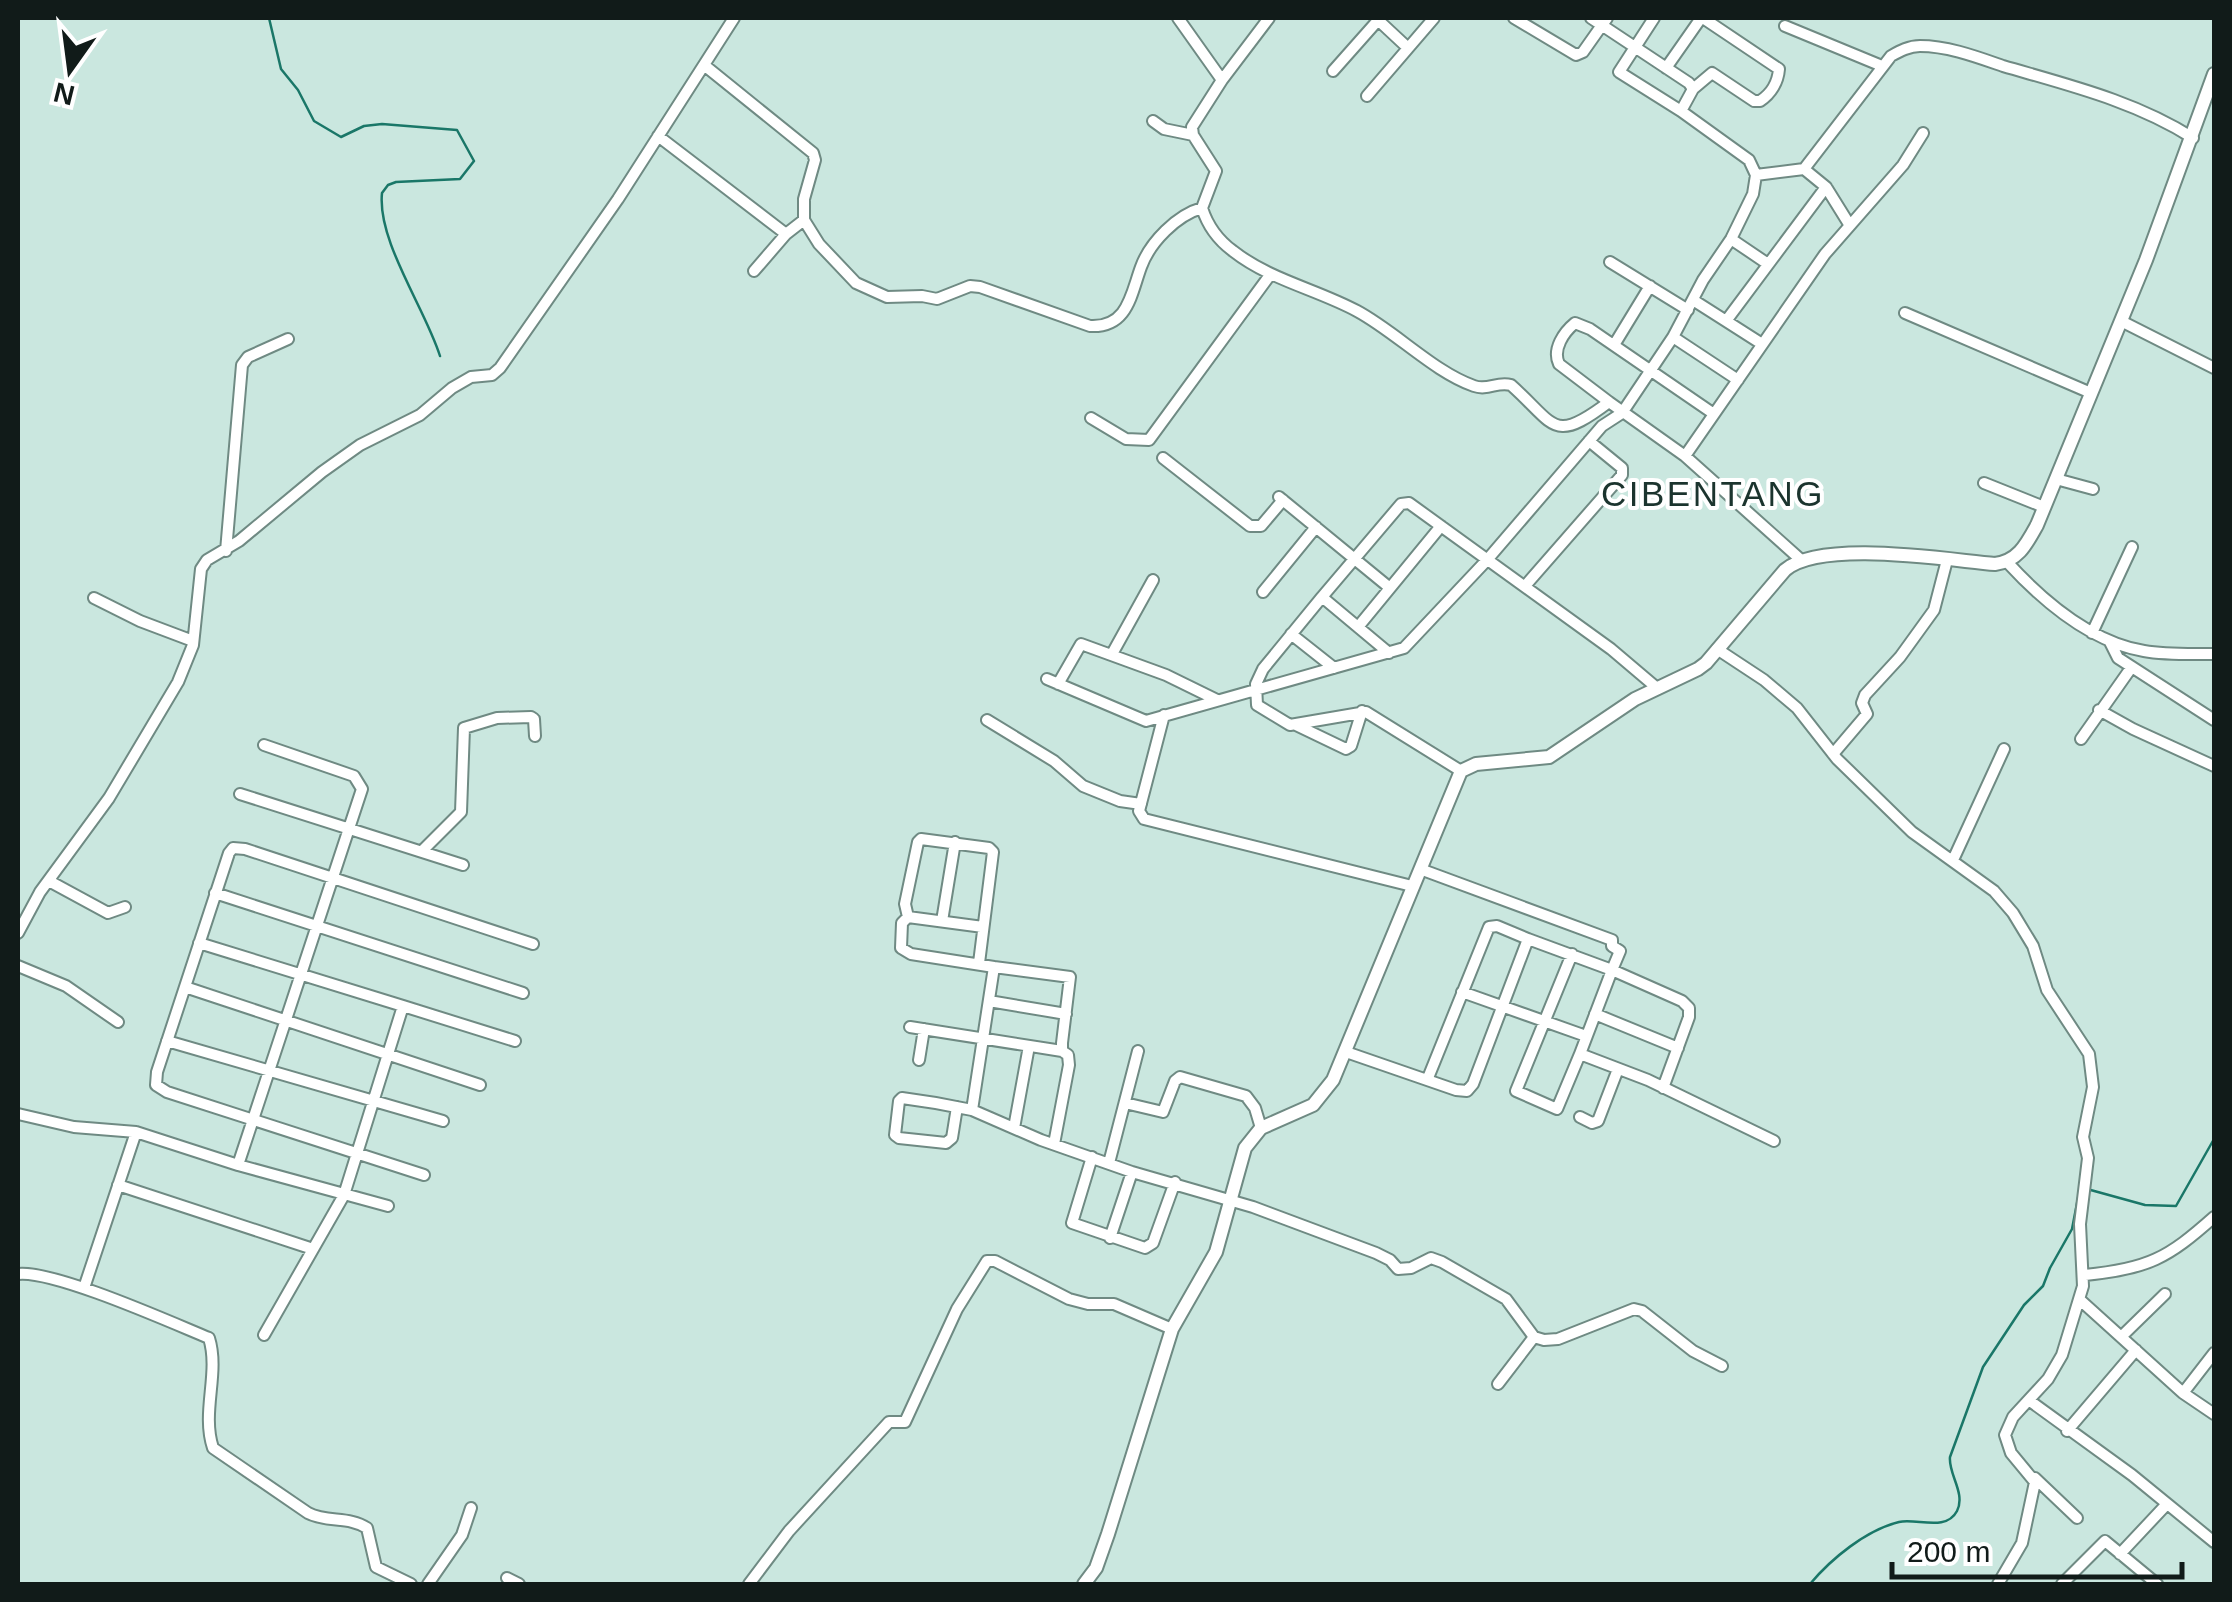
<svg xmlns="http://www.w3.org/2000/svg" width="2232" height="1602" viewBox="0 0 2232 1602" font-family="Arial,sans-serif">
	<rect width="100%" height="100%" fill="#cae7df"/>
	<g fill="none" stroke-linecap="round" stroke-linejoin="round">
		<path stroke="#1a7768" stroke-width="2.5" d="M269 18 281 69 298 90 314 121 341 137 364 126 382 124 457 130 474 161 460 179 396 182 388 185 382 193C377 241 425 308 440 356
			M2087 1189 2145 1205 2176 1206 2214 1139
			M1810 1584C1831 1559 1866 1530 1899 1522 1917 1518 1946 1532 1957 1511 1966 1493 1948 1474 1950 1457L1983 1367 2024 1305 2043 1286 2050 1268 2072 1229 2079 1193"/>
		<defs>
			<path id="minor" d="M1178 18 1222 80 1192 127 1193 135 1216 171 1202 208C1208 227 1218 240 1233 251 1270 280 1316 289 1357 311 1396 332 1434 372 1474 386 1488 391 1497 381 1511 385 1556 425 1552 445 1609 402L1685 456 1800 559
				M1514 18 1576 55 1583 52 1607 18
				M1654 18 1619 72 1681 111
				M1378 20 1408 48
				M1785 26 1882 66
				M704 65 813 153 815 160 804 199V220L819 244 856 283 887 297 922 296 937 299 970 286 980 287 1090 326C1128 328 1131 294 1141 267 1150 242 1177 215 1202 208
				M1666 68 1701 18
				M1333 71 1380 18
				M1222 80 1269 18
				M1693 89 1712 73 1754 101H1760C1771 94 1778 82 1779 69L1703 18
				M1367 96 1434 18
				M1153 121 1164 129 1193 135
				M658 136 786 234 804 220
				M1804 169 1826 187 1849 224
				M1756 175 1804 169 1891 56C1900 51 1909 46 1920 46 1948 46 1977 57 2003 66 2068 85 2135 101 2193 138
				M1731 239 1768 264
				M1610 262 1688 310
				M754 271 786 234
				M1693 300 1726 321 1826 187
				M1905 313 2091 393
				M1726 321 1762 344
				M2121 321 2214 368
				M1673 337 1738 380
				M1614 345 1650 286
				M1609 402 1559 364C1552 349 1564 332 1575 323L1590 329 1714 414
				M1091 418 1126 439 1149 440 1270 275
				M1685 456 1825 254 1903 165 1923 133
				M1163 458 1250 526H1261L1283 500
				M2056 479 2093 489
				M1984 483 2044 507
				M1279 497 1390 588
				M226 551 242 365 248 357 288 339
				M2008 563C2043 601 2091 642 2144 651 2166 655 2191 654 2214 654
				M1525 586 1622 475V468L1589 441
				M1263 592 1316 527
				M1322 597 1263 669 1256 684 1257 705 1290 725 1366 712 1461 771
				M94 598 140 621 193 641
				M1358 627 1441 526
				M2092 633 2132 547
				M1291 634 1334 668
				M2110 642 2118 658 2214 720
				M1717 649 1764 680 1797 708 1837 759 1912 832 1994 891 2013 913 2033 946 2047 990 2089 1054 2093 1087 2083 1137 2088 1158 2080 1224 2083 1286 2062 1355 2048 1379 2013 1417 2005 1435 2011 1453 2035 1482 2022 1543 1998 1584
				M1389 653 1322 597 1401 504 1409 503 1611 649 1657 688
				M1112 654 1153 580
				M1047 679 1146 721 1404 648 1487 560 1602 426 1622 413 1673 337 1703 280 1731 239 1753 194 1756 175 1749 160 1681 111 1693 89 1689 83 1591 18
				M1058 684 1081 644 1166 675 1217 700
				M2099 710 2133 729 2214 766
				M1164 715 1139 811 1144 819 1412 886
				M987 720 1054 761 1083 786 1120 801 1141 804
				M1296 725 1346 749 1351 746 1362 711
				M2081 739 2131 668
				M1833 754 1867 714 1862 703 1865 695 1900 657 1934 610 1947 560
				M240 794 463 865
				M422 851 461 812 464 728 497 718 531 717 534 719 535 736
				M1953 860 2004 749
				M1420 869 1612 940V946L1620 951 1612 970 1682 1001 1689 1008V1017L1663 1088
				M49 881 108 913 125 907
				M215 893 523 993
				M908 917 983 927
				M942 921 955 842
				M18 933 40 892 109 798 178 682 193 645 201 569 207 560 239 541 322 472 360 445 420 415 452 388 471 377 492 375 500 368 618 199 734 18
				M199 943 403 1006 344 1195 264 1335
				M1572 954 1516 1091 1557 1109 1580 1054
				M979 963 993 852 989 848 921 839 918 842 905 904 908 917 902 923 901 948 911 954 994 967 972 1110 1041 1140 1132 1172 1253 1207 1376 1253 1390 1260 1398 1269 1411 1268 1431 1258 1442 1262 1506 1299 1534 1337 1544 1340 1558 1339 1634 1309 1642 1311 1693 1351 1722 1366
				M18 966 66 986 118 1022
				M994 967 1070 977 1062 1043V1051L1068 1055 1069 1065 1054 1144
				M185 987 480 1085
				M1462 992 1586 1036
				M989 1001 1066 1014
				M403 1006 515 1041
				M1595 1014 1678 1048
				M910 1027 1062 1051
				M167 1041 443 1121
				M1346 1052 1456 1090 1467 1091 1473 1084 1528 939 1612 970 1580 1054 1648 1080 1774 1141
				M919 1060 924 1029
				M1428 1078 1489 927 1497 926 1528 939
				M1125 1103 1163 1112 1175 1081 1180 1077 1246 1096 1255 1108 1261 1128
				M957 1107 952 1138 946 1143 899 1138 895 1135 899 1101 902 1098C926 1101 949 1105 972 1110
				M18 1114 74 1127 136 1132
				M1580 1117 1592 1123 1598 1121 1618 1069
				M1014 1128 1029 1046
				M1092 1157 1072 1223 1145 1248 1153 1243 1175 1182
				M1109 1163 1138 1051
				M238 1165 388 1206
				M424 1175 167 1092 156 1085 157 1072 229 853 233 848 245 849 533 944
				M118 1185 313 1249
				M1110 1238 1132 1172
				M18 1274C54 1270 170 1322 209 1338 220 1373 201 1412 213 1448L308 1513C327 1523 349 1516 367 1528L376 1567 411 1584
				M2085 1275C2148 1269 2168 1258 2214 1217
				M84 1288 136 1132 238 1165 362 789 354 776 264 745
				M2079 1299 2183 1393 2214 1414
				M2123 1335 2165 1294
				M1498 1384 1534 1337
				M2183 1393 2214 1353
				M2030 1401 2132 1475 2214 1542
				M2067 1431 2136 1350
				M2035 1478 2077 1518
				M2120 1554 2166 1505
				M507 1578 519 1584
				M428 1584 462 1535 471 1508
				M749 1584 789 1531 889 1422H905L957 1309 987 1261H995L1069 1299 1088 1304H1114L1172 1329
				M2062 1584 2105 1541 2157 1584"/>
			<path id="tertiary" d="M1084 1584 1096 1568 1108 1534 1172 1329 1216 1252 1245 1148 1261 1128 1313 1105 1333 1080 1461 771 1476 764 1549 757 1635 699 1698 669 1706 663 1785 570C1822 539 1947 560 1995 564 2018 561 2026 545 2037 525L2146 260 2214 74"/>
		</defs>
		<use href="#minor" stroke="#6f8a83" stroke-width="14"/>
		<use href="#tertiary" stroke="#6f8a83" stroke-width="16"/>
		<use href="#minor" stroke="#fff" stroke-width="10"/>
		<use href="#tertiary" stroke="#fff" stroke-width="12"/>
	</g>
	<g text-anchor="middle" stroke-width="8" stroke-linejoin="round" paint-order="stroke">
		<g font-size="35" letter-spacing="2.5" fill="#1b342e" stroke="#fff">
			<text x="1713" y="506">CIBENTANG</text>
		</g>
	</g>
	<rect width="2232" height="1602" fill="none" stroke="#111b19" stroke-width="40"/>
	<g transform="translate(70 70) rotate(194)" stroke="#ffffff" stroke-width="8" paint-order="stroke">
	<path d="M0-8L18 38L0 25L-18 38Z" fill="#111b19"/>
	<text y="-15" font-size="28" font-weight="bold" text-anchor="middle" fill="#111b19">N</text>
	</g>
	<path d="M1892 1562v15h290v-15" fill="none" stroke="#111b19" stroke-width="5"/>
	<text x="1907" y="1562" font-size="30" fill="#111b19" stroke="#ffffff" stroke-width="8" paint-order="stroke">200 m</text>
</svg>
